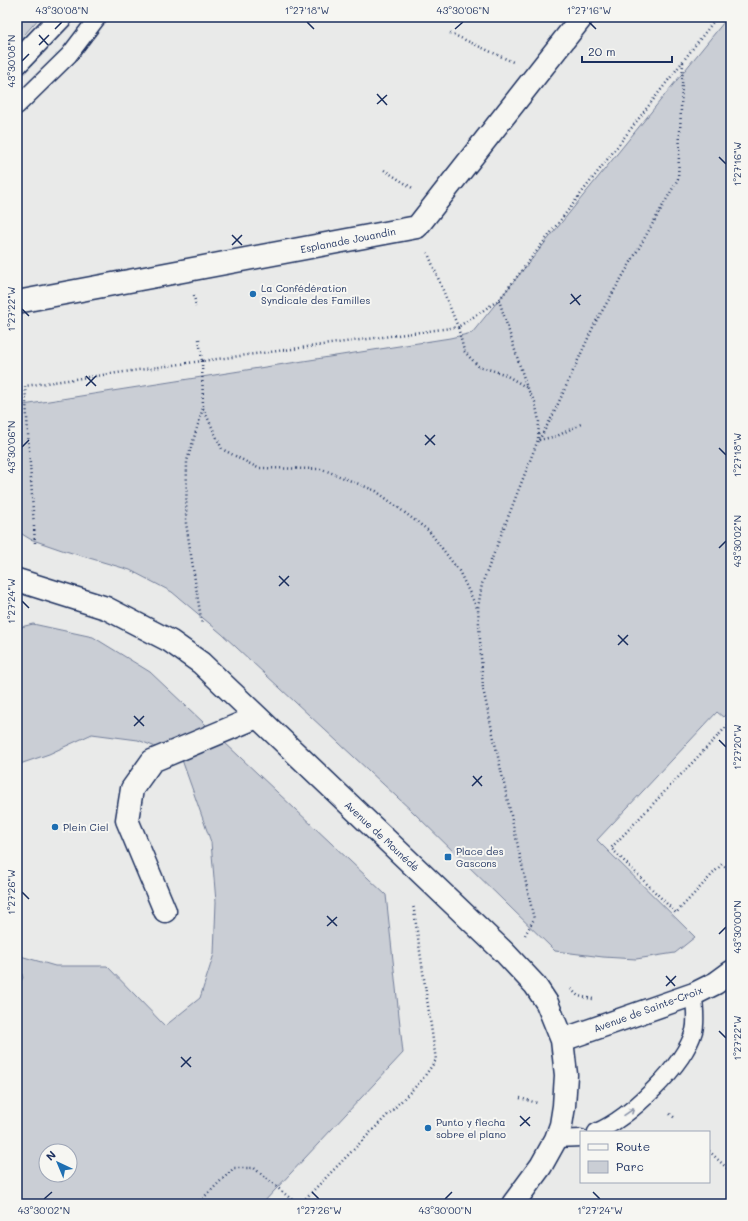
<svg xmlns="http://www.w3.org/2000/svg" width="748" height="1221" viewBox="0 0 748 1221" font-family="Mali,sans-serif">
	<rect width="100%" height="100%" fill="#e9eae9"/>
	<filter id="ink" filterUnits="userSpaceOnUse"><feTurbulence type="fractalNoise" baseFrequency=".025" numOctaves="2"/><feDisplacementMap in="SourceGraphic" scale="8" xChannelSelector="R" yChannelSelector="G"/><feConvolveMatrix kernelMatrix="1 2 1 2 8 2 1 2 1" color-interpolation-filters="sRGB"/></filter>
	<g filter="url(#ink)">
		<path fill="#caced5" stroke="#727e9a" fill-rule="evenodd" d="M17 17H40L17 43Z
			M728 17H731V709L723 717 717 712 597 840 695 937 675 953 636 959 603 957 555 951 412 811 222 634 172 592 130 570 62 550 30 539 17 531V406L450 338 472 333Z
			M33 624 93 637 150 672 386 895 403 1053 262 1204H17V986L23 978 17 955 55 966H107L165 1026 200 998 214 954 216 902 211 842 181 757 138 740 92 734 49 754 17 765V628ZM46 1151H70V1175H46Z"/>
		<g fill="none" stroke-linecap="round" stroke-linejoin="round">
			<defs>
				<path id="service" d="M17 106 69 55 98 17
					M596 1132C629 1118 684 1066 694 1031 697 1020 694 1006 694 994
					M556 1139 581 1138"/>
				<path id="minor" d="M17 302 417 227 582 17
					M165 911 127 820 132 789 152 761 257 717"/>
				<path id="tertiary" d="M17 63 61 17
					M17 580 106 608 170 641 201 663 505 953 535 985 547 1003 562 1040 566 1075 564 1106 561 1125 556 1139 541 1166 513 1204
					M562 1040 694 994 716 983 731 972"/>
			</defs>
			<use href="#service" stroke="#1b2f5e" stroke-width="19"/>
			<use href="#minor" stroke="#1b2f5e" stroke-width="25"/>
			<use href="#tertiary" stroke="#1b2f5e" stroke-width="25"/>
			<path stroke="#1b2f5e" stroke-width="2.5" stroke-dasharray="1 3" stroke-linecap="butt" d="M450 33 513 62
				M384 170 414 189
				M194 295 196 307
				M499 300 527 388 535 402 539 421 538 440 482 584 478 608 483 689 534 919 525 935
				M199 339 202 361 458 327 427 251
				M526 387 504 374 478 366 464 351 458 327 499 300 717 17
				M203 408 222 449 258 468 322 469 376 491 429 531 459 571 477 608
				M539 440 552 417 595 323 631 262 678 179 683 62
				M539 440 557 436 581 424
				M35 543 25 386 202 361 203 408 187 461 186 523 202 625
				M731 722 611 848 676 913 722 864 731 872
				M571 989 578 996 593 999
				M520 1098 537 1103
				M670 1114 676 1119
				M709 1151 731 1172
				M197 1204 234 1168H254L297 1204
				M300 1204 421 1081 436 1060 413 904"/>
			<use href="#service" stroke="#f6f6f2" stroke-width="16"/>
			<use href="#minor" stroke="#f6f6f2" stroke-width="22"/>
			<use href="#tertiary" stroke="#f6f6f2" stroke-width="22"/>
		</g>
		<defs><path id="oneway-shaft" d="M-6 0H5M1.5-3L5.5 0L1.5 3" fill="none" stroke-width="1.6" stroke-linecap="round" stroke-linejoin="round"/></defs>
		<use stroke="#8892a8" href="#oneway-shaft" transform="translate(629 1112) rotate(-34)"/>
	</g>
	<path fill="none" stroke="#1b2f5e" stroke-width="1.5" d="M307 22 314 29M589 22 596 29M55 29 62 22M455 29 463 22M39 35 48 45M39 45 49 35M22 61 29 54M377 94 387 105M377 104 387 95M719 157 726 164M232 235 242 245M232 245 242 235M571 294 580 305M570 304 581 295M22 309 29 316M86 376 96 386M86 386 96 376M425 435 435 445M425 445 435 435M22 447 29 440M719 448 726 455M719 548 726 541M279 576 289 586M279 586 289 576M22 601 29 608M618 635 628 645M618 645 628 635M134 716 144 726M134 726 144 716M719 740 726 747M473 776 482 786M472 786 482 776M22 892 29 899M327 916 337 926M327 926 337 917M719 934 726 927M666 976 675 986M666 986 676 976M719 1031 726 1038M181 1057 191 1067M181 1067 191 1057M520 1116 530 1126M520 1126 530 1117M312 1192 319 1199M593 1192 600 1199M44 1199 52 1192M445 1199 452 1192"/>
	<g fill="#1f6fb2" stroke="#f6f6f2" stroke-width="1.5">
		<circle cx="253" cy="294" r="4"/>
		<circle cx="55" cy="827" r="4"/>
		<rect x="444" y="853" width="8" height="8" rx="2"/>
		<circle cx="428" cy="1128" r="4"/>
	</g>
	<g text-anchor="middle" stroke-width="4" stroke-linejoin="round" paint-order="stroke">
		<g font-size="10" fill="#1b2f5e" stroke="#f6f6f2">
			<text transform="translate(348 240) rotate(-11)" y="4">Esplanade Jouandin</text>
			<text transform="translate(382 836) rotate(43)" y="4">Avenue de Mounédé</text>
			<text transform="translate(648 1009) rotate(-20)" y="4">Avenue de Sainte-Croix</text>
		</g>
		<g font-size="10" fill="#1b2f5e" stroke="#f6f6f2" text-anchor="start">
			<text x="261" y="292">La Confédération<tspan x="261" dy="12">Syndicale des Familles</tspan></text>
			<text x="63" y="831">Plein Ciel</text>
			<text x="456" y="855">Place des<tspan x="456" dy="12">Gascons</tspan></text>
			<text x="436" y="1126">Punto y flecha<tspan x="436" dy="12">sobre el plano</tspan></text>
		</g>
	</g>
	<rect width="748" height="1221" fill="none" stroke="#f6f6f2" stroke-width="44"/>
	<rect x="580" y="1131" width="130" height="52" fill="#f6f6f2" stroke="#9ea6b7"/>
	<rect x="588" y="1144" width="20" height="6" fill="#f6f6f2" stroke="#9ea6b7"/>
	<text x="616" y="1151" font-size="12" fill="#1b2f5e">Route</text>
	<rect x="588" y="1161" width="20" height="12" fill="#caced5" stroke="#9ea6b7"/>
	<text x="616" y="1171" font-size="12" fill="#1b2f5e">Parc</text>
	<g transform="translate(58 1163) rotate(316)"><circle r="19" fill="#f6f6f2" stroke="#9ea6b7"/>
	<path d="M0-3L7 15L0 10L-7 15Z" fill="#1f6fb2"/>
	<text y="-6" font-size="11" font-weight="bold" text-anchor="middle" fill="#1b2f5e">N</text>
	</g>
	<path d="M582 56v6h90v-6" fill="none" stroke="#1b2f5e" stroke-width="2"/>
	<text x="588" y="56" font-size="12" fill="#1b2f5e" stroke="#f6f6f2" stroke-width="3" paint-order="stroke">20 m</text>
	<rect x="22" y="22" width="704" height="1177" fill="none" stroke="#1b2f5e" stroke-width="1.5"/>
	<g font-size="10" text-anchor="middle" fill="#1b2f5e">
		<text x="62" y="14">43°30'08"N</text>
		<text x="307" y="14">1°27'18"W</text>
		<text x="463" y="14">43°30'06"N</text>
		<text x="589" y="14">1°27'16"W</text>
		<text transform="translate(11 61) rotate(-90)" y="4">43°30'08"N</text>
		<text transform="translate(737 164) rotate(-90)" y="4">1°27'16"W</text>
		<text transform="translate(11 309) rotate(-90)" y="4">1°27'22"W</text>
		<text transform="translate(11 447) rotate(-90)" y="4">43°30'06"N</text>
		<text transform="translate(737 455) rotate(-90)" y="4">1°27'18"W</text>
		<text transform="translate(737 541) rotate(-90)" y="4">43°30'02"N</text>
		<text transform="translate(11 601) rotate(-90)" y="4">1°27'24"W</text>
		<text transform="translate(737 747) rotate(-90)" y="4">1°27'20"W</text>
		<text transform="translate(11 892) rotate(-90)" y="4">1°27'26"W</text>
		<text transform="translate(737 927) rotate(-90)" y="4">43°30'00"N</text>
		<text transform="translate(737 1038) rotate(-90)" y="4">1°27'22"W</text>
		<text x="44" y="1214">43°30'02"N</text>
		<text x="319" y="1214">1°27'26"W</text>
		<text x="445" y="1214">43°30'00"N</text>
		<text x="600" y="1214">1°27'24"W</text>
	</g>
</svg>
